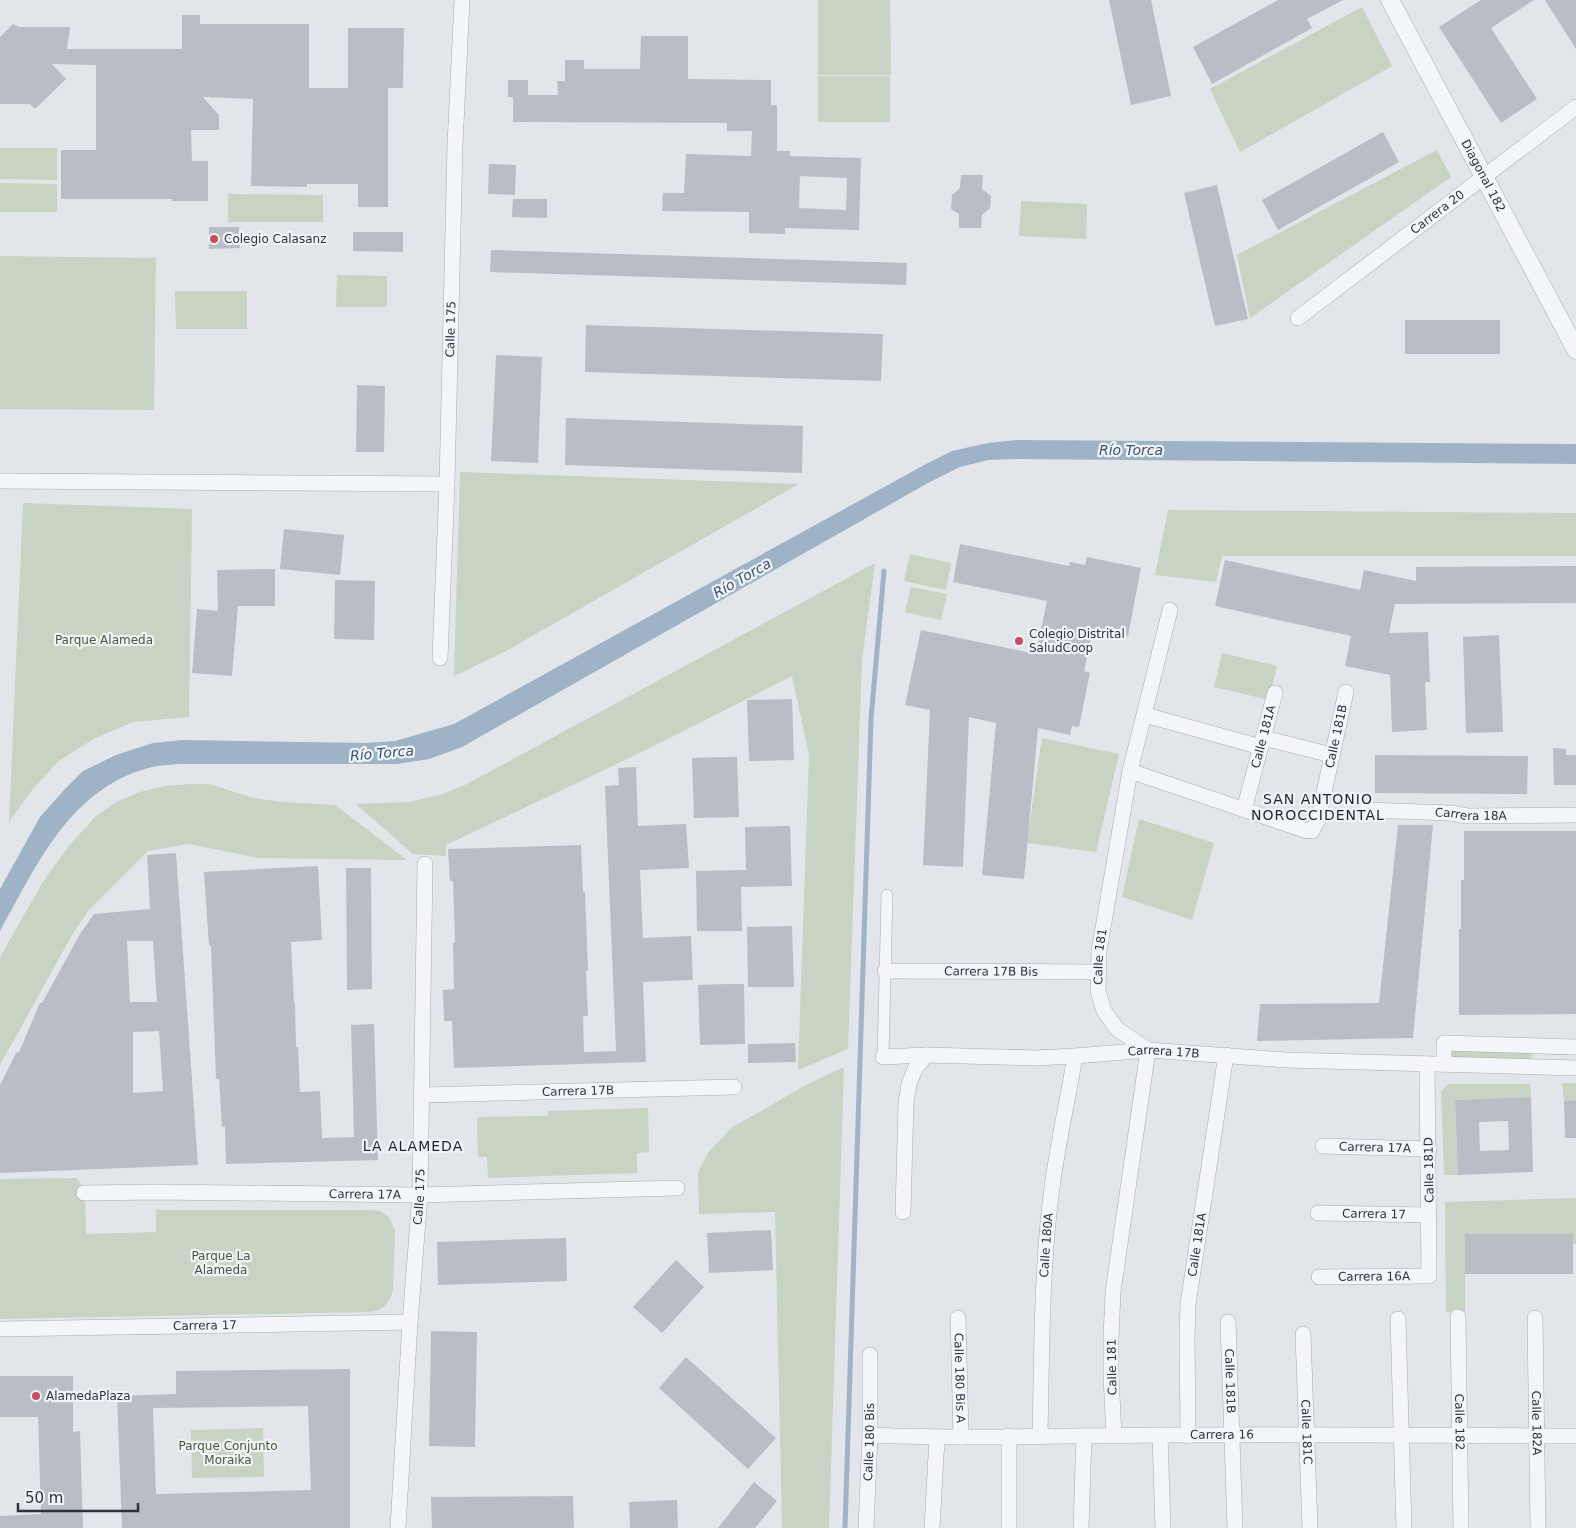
<svg xmlns="http://www.w3.org/2000/svg" width="1576" height="1528" viewBox="0 0 1576 1528" font-family="'DejaVu Sans',sans-serif">
	<rect width="100%" height="100%" fill="#e2e5e9"/>
	<path fill="#c7d3c3" d="M818 0H890L891 75H818Z
		M1362 7 1392 66 1240 152 1210 89Z
		M818 76H890V122H818Z
		M0 148H57V180L0 179Z
		M1437 150 1451 177 1250 318 1237 255Z
		M0 183 57 184V212H0Z
		M228 194 323 195V222H228Z
		M1021 201 1087 204 1086 239 1019 236Z
		M0 256 156 258 154 410 0 409Z
		M337 275 387 276V307H336Z
		M175 291H247V329H176Z
		M460 472 799 484 506 651 454 676Z
		M23 503 192 509 189 717 133 722 95 738 59 761 32 790 9 822Z
		M1168 510 1576 513V556H1222L1216 582 1155 575Z
		M910 554 951 563 946 590 904 581Z
		M875 563 862 660 848 1049 798 1070 809 755 792 676 640 753 446 845V856L413 854 356 804 410 802 443 794 467 784Z
		M911 587 947 594 941 620 905 612Z
		M1222 653 1277 666 1269 700 1214 687Z
		M1042 738 1119 754 1096 852 1027 843Z
		M191 784H210L253 798 284 802 335 805 407 860 258 858 189 844 148 851 89 910 72 935 0 1065V957L44 880 69 846 95 817 116 802 140 792 165 786Z
		M1139 819 1214 843 1192 920 1122 897Z
		M1455 1051 1531 1053 1532 1056 1530 1060 1452 1058 1451 1055 1453 1052Z
		M844 1067 829 1528H782L775 1212 699 1214 698 1173 707 1154 731 1128 808 1084Z
		M1562 1083H1576V1100L1564 1101Z
		M1448 1084H1530L1531 1097 1455 1100 1458 1175H1444L1441 1091Z
		M648 1108 649 1152 637 1153V1173L488 1178 487 1157H478L477 1117 548 1116V1111Z
		M77 1178 85 1190 86 1234 156 1232V1210H371L380 1211 388 1216 395 1230 393 1290C389 1305 382 1311 367 1312L0 1319V1179Z
		M1576 1198V1244H1573V1234H1465V1312H1446L1445 1202Z
		M263 1428 264 1477 192 1478 191 1430Z"/>
	<path fill="#9fb3c7" d="M1017 440 1576 444V464L1016 459 988 460 960 467 928 483 462 747 429 759 397 764H179C169 765 158 765 148 768 69 790 37 865 0 931V889L40 817 64 790 83 771 116 755 153 743 183 740 366 743 395 741 454 724 926 464 952 451 988 443Z"/>
	<g fill="none" stroke-linecap="round" stroke-linejoin="round">
		<path stroke="#9fb3c7" stroke-width="5" d="M845 1528 871 719 884 571"/>
	</g>
	<path fill="#b9bec6" fill-rule="evenodd" d="M1109 0H1151L1171 96 1131 105Z
		M1278 0H1343L1307 19 1312 28 1212 84 1193 47Z
		M1481 0H1534L1491 28 1537 99 1501 123 1439 27Z
		M1545 0H1576V49Z
		M182 15H200V24H309V88H348V28H404L403 88H388V207H358V184H307V187L251 186 253 99 203 97 219 115V130H191L192 161H208V201H172V199H61V150H96V65L52 64 66 79 35 109 30 104H0V37L13 24 19 27H70L67 49H182Z
		M641 36H688V79L771 80V105H777V151H790V156L861 158 859 230 785 228V234L749 233V212L662 211 663 193H684L686 154 751 156 752 131H727V123L513 122V97H508V80H528V95H558L557 81H565V60H584V69H640ZM800 176 847 178 846 210 799 208Z
		M1383 132 1399 162 1278 230 1262 200Z
		M489 164 516 165 515 195 488 194Z
		M961 175H983L982 189 991 196 990 208 982 215 981 228H959V214L951 209 952 195 960 188Z
		M1217 185 1248 319 1215 326 1184 193Z
		M513 199H547V218L512 217Z
		M209 227H239L240 248 209 249Z
		M353 232H403V252L353 251Z
		M491 250 907 263 906 285 490 272Z
		M1405 320H1500V354H1405Z
		M586 325 883 334 881 381 585 372Z
		M496 355 542 357 538 463 491 461Z
		M357 385 385 386 384 452H356Z
		M566 418 803 426 802 473 565 465Z
		M284 529 344 535 340 575 280 569Z
		M960 544 1069 566 1070 562 1085 565 1087 557 1141 568 1128 636 1093 629 1084 671 1090 673 1079 727 1072 726 1070 735 1038 728 1024 879 982 875 996 723 969 717 963 867 923 865 930 710 905 705 921 630 1036 654 1047 601 953 582Z
		M1225 560 1360 590 1364 570 1416 581V567L1576 566V603L1395 604 1389 633 1428 632 1430 682H1425L1427 730 1392 732 1390 675 1345 666 1351 636 1215 606Z
		M275 569V606H238L232 676 192 673 197 609 218 611 217 570Z
		M335 580 375 581 374 640 334 639Z
		M1499 635 1503 732 1466 733 1463 637Z
		M792 699 794 760 749 761 747 700Z
		M1553 748 1566 749V755H1576V785H1554Z
		M1375 755 1528 756 1527 794 1375 793Z
		M722 757H737L739 817 694 818 692 758Z
		M636 767 638 826 686 824 689 868 640 870 643 938 691 936 693 980 643 982 646 1062 454 1068 452 1021H444L443 990 454 989 453 943H455L453 881H450L448 849 581 845 583 892H585L588 971H586L588 1016H583L584 1052 616 1051 605 786 619 785 618 768Z
		M1398 825H1433L1413 1038 1257 1041 1260 1004 1379 1003Z
		M790 826 792 886 741 887 742 931H697L696 871 746 870 745 827Z
		M1464 831H1576V1014L1459 1015V929H1461V880H1464Z
		M176 853 198 1165 0 1173V1085L16 1053 19 1052 40 1003H42L80 934 94 914 150 909 147 855ZM127 941H153L157 1002H130ZM159 1031 163 1091 133 1093V1032Z
		M318 866 322 940 291 942 294 1003H295L296 1047H298L300 1092 320 1091 322 1138 354 1137 351 1025 374 1024 378 1160 226 1164 225 1126 222 1127 219 1079H216L211 946H209L204 872Z
		M346 868H371L372 989 347 990Z
		M792 926 794 987H748L747 927Z
		M728 984H744L745 1044 700 1045 698 985Z
		M795 1043 796 1062 748 1063V1044Z
		M1531 1097 1533 1172 1458 1175 1455 1100ZM1508 1121 1509 1150 1480 1151 1479 1122Z
		M1576 1100V1138H1565L1564 1101Z
		M771 1230 773 1270 709 1273 707 1233Z
		M1465 1234H1573V1274H1465Z
		M566 1238 567 1281 438 1285 437 1242Z
		M676 1260 704 1287 662 1333 633 1307Z
		M431 1331 477 1332 475 1447 429 1446Z
		M686 1357 776 1438 748 1469 659 1388Z
		M350 1369V1528H122L117 1396 176 1394V1371ZM308 1406 311 1490 156 1494 153 1408Z
		M0 1376H73V1432L80 1431 83 1528H0V1516L41 1514 38 1417H0Z
		M754 1482 777 1501 755 1528H718Z
		M573 1496 574 1528H432L431 1497Z
		M677 1500 678 1528H630L629 1502Z"/>
	<g fill="none" stroke-linecap="round" stroke-linejoin="round">
		<defs>
			<path id="pedestrian" d="M883 1057 887 895"/>
			<g id="minor">
				<path id="s1" d="M1298 318 1576 107"/>
				<path d="M0 481 447 484"/>
				<path id="s2" d="M440 658 447 484 455 145 462 0"/>
				<path d="M1145 715 1261 747"/>
				<path d="M1264 738 1331 755"/>
				<path id="s3" d="M1130 771 1304 830 1312 831 1318 820 1346 692"/>
				<path id="s4" d="M1244 810 1275 693"/>
				<path id="s5" d="M1366 810 1450 813 1467 816 1576 815"/>
				<path id="s6" d="M885 971 1098 972"/>
				<path id="s7" d="M1148 1050 1117 1029 1104 1011 1098 991 1099 951 1130 771 1170 610"/>
				<path id="s8" d="M883 1057 926 1055 1036 1058 1075 1056 1148 1050 1286 1060 1576 1068"/>
				<path d="M1444 1064V1043L1576 1047"/>
				<path id="s9" d="M422 1095 734 1087"/>
				<path id="s10" d="M1323 1146 1429 1149"/>
				<path id="s11" d="M84 1193 156 1192 420 1195 677 1188"/>
				<path d="M903 1212 906 1103 909 1084 915 1069 926 1055"/>
				<path id="s12" d="M1318 1213 1429 1215"/>
				<path id="s13" d="M1319 1277 1429 1276 1427 1064"/>
				<path id="s14" d="M1458 1317 1461 1528"/>
				<path id="s15" d="M958 1318 961 1437"/>
				<path id="s16" d="M1535 1318 1538 1528"/>
				<path d="M1398 1319 1404 1528"/>
				<path id="s17" d="M1228 1322 1235 1528"/>
				<path id="s18" d="M0 1329 410 1322"/>
				<path id="s19" d="M1303 1334 1310 1528"/>
				<path id="s20" d="M870 1435C965 1439 1061 1436 1157 1435 1296 1434 1436 1435 1576 1436"/>
				<path id="s21" d="M1040 1435C1042 1350 1041 1265 1053 1180 1059 1139 1068 1098 1075 1056"/>
				<path d="M1114 1435 1111 1376V1338L1113 1292 1148 1050"/>
				<path d="M1160 1435 1163 1528"/>
				<path d="M1009 1436V1528"/>
				<path id="s22" d="M1188 1436 1187 1337 1188 1304 1226 1055"/>
				<path id="s23" d="M398 1528 410 1322 420 1195 425 864"/>
				<path id="s24" d="M866 1528 870 1435V1355"/>
				<path d="M932 1528 937 1438"/>
				<path d="M1081 1528 1084 1436"/>
			</g>
			<g id="tertiary">
				<path id="s25" d="M1390 0 1576 350"/>
			</g>
		</defs>
		<use href="#pedestrian" stroke="#a7acb3" stroke-width="12"/>
		<use href="#minor" stroke="#a7acb3" stroke-width="16"/>
		<use href="#tertiary" stroke="#a7acb3" stroke-width="19"/>
		<use href="#pedestrian" stroke="#f4f5f8" stroke-width="11"/>
		<use href="#minor" stroke="#f4f5f8" stroke-width="15"/>
		<use href="#tertiary" stroke="#f4f5f8" stroke-width="18"/>
	</g>
	<g fill="#c74e61" stroke="#f1f3f7" stroke-width="2">
		<circle cx="214" cy="239" r="5"/>
		<circle cx="1019" cy="641" r="5"/>
		<circle cx="36" cy="1396" r="5"/>
	</g>
	<g text-anchor="middle" stroke-width="4.5" stroke-linejoin="round" paint-order="stroke">
		<g font-size="12" fill="#2b3340" stroke="#f1f3f7">
			<text dy="4" stroke="none"><textPath href="#s25" startOffset="199">Diagonal 182</textPath></text>
			<text dy="4" stroke="none"><textPath href="#s1" startOffset="175">Carrera 20</textPath></text>
			<text dy="4" stroke="none"><textPath href="#s2" startOffset="329">Calle 175</textPath></text>
			<text dy="4" stroke="none"><textPath href="#s3" startOffset="290">Calle 181B</textPath></text>
			<text dy="4" stroke="none"><textPath href="#s4" startOffset="76">Calle 181A</textPath></text>
			<text dy="4" stroke="none"><textPath href="#s5" startOffset="105">Carrera 18A</textPath></text>
			<text dy="4" stroke="none"><textPath href="#s7" startOffset="115">Calle 181</textPath></text>
			<text dy="4" stroke="none"><textPath href="#s6" startOffset="106">Carrera 17B Bis</textPath></text>
			<text dy="4" stroke="none"><textPath href="#s8" startOffset="281">Carrera 17B</textPath></text>
			<text dy="4" stroke="none"><textPath href="#s9" startOffset="156">Carrera 17B</textPath></text>
			<text dy="4" stroke="none"><textPath href="#s10" startOffset="52">Carrera 17A</textPath></text>
			<text transform="translate(1429 1170) rotate(-91)" y="4">Calle 181D</text>
			<text dy="4" stroke="none"><textPath href="#s11" startOffset="281">Carrera 17A</textPath></text>
			<text dy="4" stroke="none"><textPath href="#s23" startOffset="332">Calle 175</textPath></text>
			<text dy="4" stroke="none"><textPath href="#s12" startOffset="56">Carrera 17</textPath></text>
			<text dy="4" stroke="none"><textPath href="#s21" startOffset="190">Calle 180A</textPath></text>
			<text dy="4" stroke="none"><textPath href="#s22" startOffset="192">Calle 181A</textPath></text>
			<text dy="4" stroke="none"><textPath href="#s13" startOffset="55">Carrera 16A</textPath></text>
			<text dy="4" stroke="none"><textPath href="#s18" startOffset="205">Carrera 17</textPath></text>
			<text transform="translate(1112 1367) rotate(-91)" y="4">Calle 181</text>
			<text dy="4" stroke="none"><textPath href="#s15" startOffset="60">Calle 180 Bis A</textPath></text>
			<text dy="4" stroke="none"><textPath href="#s17" startOffset="59">Calle 181B</textPath></text>
			<text dy="4" stroke="none"><textPath href="#s14" startOffset="105">Calle 182</textPath></text>
			<text dy="4" stroke="none"><textPath href="#s16" startOffset="105">Calle 182A</textPath></text>
			<text dy="4" stroke="none"><textPath href="#s19" startOffset="98">Calle 181C</textPath></text>
			<text dy="4" stroke="none"><textPath href="#s20" startOffset="352">Carrera 16</textPath></text>
			<text dy="4" stroke="none"><textPath href="#s24" startOffset="86">Calle 180 Bis</textPath></text>
		</g>
		<g font-size="12" fill="#2b3340" stroke="#f1f3f7" text-anchor="start">
			<text x="224" y="243">Colegio Calasanz</text>
			<text x="1029" y="638">Colegio Distrital<tspan x="1029" dy="14">SaludCoop</tspan></text>
			<text x="46" y="1400">AlamedaPlaza</text>
		</g>
		<g font-size="12" fill="#3f5b39" stroke="#f1f3f7">
			<text x="104" y="644">Parque Alameda</text>
			<text x="221" y="1260">Parque La<tspan x="221" dy="14">Alameda</tspan></text>
			<text x="228" y="1450">Parque Conjunto<tspan x="228" dy="14">Moraika</tspan></text>
		</g>
		<g font-size="14" font-style="italic" fill="#375272" stroke="#f1f3f7">
			<text x="1131" y="455">Río Torca</text>
			<text transform="translate(742 578) rotate(-30)" y="5">Río Torca</text>
			<text transform="translate(382 753) rotate(-5)" y="5">Río Torca</text>
		</g>
		<g font-size="14" letter-spacing="1" fill="#1d2431" stroke="#f1f3f7">
			<text x="1318" y="804">SAN ANTONIO<tspan x="1318" dy="16">NOROCCIDENTAL</tspan></text>
			<text x="413" y="1151">LA ALAMEDA</text>
		</g>
	</g>
	<path d="M18 1503v8h120v-8" fill="none" stroke="#2b3340" stroke-width="2.5"/>
	<text x="25" y="1503" font-size="15" fill="#2b3340" stroke="#f1f3f7" stroke-width="4" paint-order="stroke">50 m</text>
</svg>
